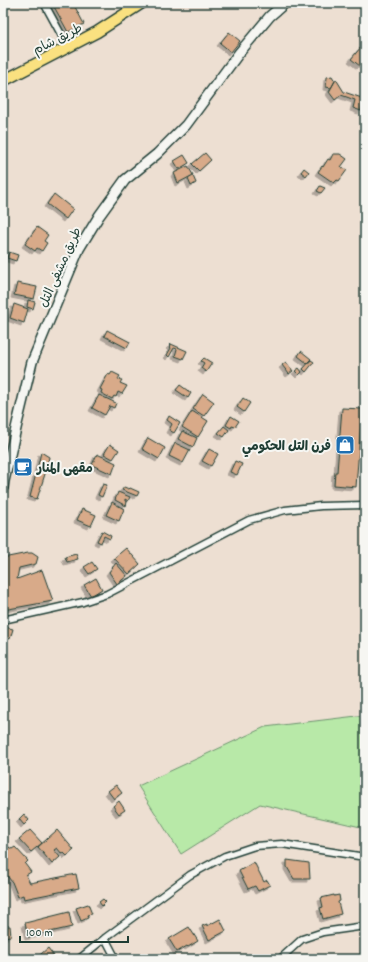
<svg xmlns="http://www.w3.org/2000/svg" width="368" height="962" viewBox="0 0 368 962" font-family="Dekko,'Playpen Sans Arabic',sans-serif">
	<defs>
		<filter id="shadow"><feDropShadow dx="-3" dy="3" stdDeviation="0" flood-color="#0004"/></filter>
	</defs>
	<rect width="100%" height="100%" fill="#eddfd2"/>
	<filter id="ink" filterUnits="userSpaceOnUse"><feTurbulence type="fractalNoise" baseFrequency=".025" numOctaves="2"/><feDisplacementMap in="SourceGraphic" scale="8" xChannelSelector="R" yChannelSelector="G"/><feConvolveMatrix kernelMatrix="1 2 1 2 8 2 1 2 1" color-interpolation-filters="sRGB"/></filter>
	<g filter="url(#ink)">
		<path fill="#b8e9a8" stroke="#6c936e" d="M365 715V828L260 804 181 854 138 786 265 727Z"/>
		<path fill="#d8aa89" stroke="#1f3d34" filter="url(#shadow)" d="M52 3H73L84 24 68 32Z
			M229 32 240 41 231 52 220 43Z
			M361 47 365 50V60L360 66 351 59Z
			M332 76 335 81 331 88 326 87 327 77Z
			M336 79 344 92 362 98H365V104H363L361 111 353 108 355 100 341 95 335 100 329 92Z
			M205 153 211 160 199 171 192 164Z
			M333 154H340L347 159 341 167 347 170 339 181 337 180 334 183 318 172 322 166 323 167 328 159 330 160Z
			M184 155 189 163 179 169 174 161Z
			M188 166 193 175 178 183 174 173Z
			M304 168 309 172 306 176 301 172Z
			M193 176 196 183 191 186 188 179Z
			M320 186 325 188 321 193 317 191Z
			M54 194 73 209 66 219 47 204Z
			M37 227 48 235 44 241 47 243 42 251 37 248 35 251 25 244Z
			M9 252 18 255 16 261 7 258Z
			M17 283 37 287 34 299 14 295Z
			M28 300 35 302 33 309 27 307Z
			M14 304 28 309 24 323 10 318Z
			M107 330 130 342 127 348 104 336Z
			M171 344 187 351 183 359 175 356 177 349 174 348 169 357 167 355 171 348 169 346Z
			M301 351 311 359 307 363 298 356Z
			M204 358 212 363 206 372 201 368 204 363 201 361Z
			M311 360 314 362 306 372 303 369Z
			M286 362 293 371 289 374 282 365Z
			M299 368 302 372 299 375 295 371Z
			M112 372 120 376 118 379 122 380 120 383 127 386 122 394 118 392 116 397 114 396 112 399 101 393 102 390 100 389 108 374 110 375Z
			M180 385 191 393 188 398 176 390Z
			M203 394 214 402 204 416 193 409Z
			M99 395 116 403 114 408 110 406 105 415 92 408Z
			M243 398 250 403 244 412 237 407Z
			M342 408 362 409 356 487 334 485 335 472H337Z
			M192 411 208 421 198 437 182 427Z
			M169 416 180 423 174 433 169 430 172 424 167 420Z
			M231 416 239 421 235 427 232 426 231 428 226 425Z
			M224 426 229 430 224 437 218 433Z
			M182 431 197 438 193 447 178 439Z
			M148 438 165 448 159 459 142 449Z
			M175 443 190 450 183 463 169 456Z
			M110 444 119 450 113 459 104 454Z
			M209 449 218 454 211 466 202 461Z
			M41 452 49 457 46 471 37 470Z
			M97 454 116 463 112 474 92 465Z
			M235 461 242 464 237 475 230 472Z
			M37 470 46 471 37 499 30 497Z
			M103 484 107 485 102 497 98 495Z
			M124 487 129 489 130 488 139 492 137 496 122 490Z
			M118 492 130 497 128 501 125 499V501L127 502 126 506 115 500Z
			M112 502 124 509 119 521 106 515Z
			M82 509 96 515 91 526 77 520Z
			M102 531 111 536 110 539 104 536 101 543 97 541Z
			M126 548 140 564 129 574 114 558Z
			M28 553H32L38 557 36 564 19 568 17 579 42 570 53 601 3 610V558Z
			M76 554 78 559 67 562 65 557Z
			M92 562 97 569 89 574 84 567Z
			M116 563 127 576 117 584 109 572Z
			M96 578 102 589 91 596 84 585Z
			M5 627 13 629 10 639 3 637Z
			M116 785 122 793 114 799 108 791Z
			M119 801 125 810 119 814 113 806Z
			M24 814 29 820 24 825 19 819Z
			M30 830 42 843 31 852 19 839Z
			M57 830 74 850 67 856 64 853 62 854 57 848 54 850 60 857 52 864 38 847Z
			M4 844 12 849 15 847 28 861 25 864 31 872 26 875 30 883 76 874 79 888 24 899 23 895 18 897 12 882 3 871V845Z
			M287 860 309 863 310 879H294L287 867Z
			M254 862 264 882 267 880 270 885 258 891 255 886 248 889 239 871Z
			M334 895V896L339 895 340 901 338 902 341 914 323 919 320 908 323 907 321 898Z
			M103 899 106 902 102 906 99 902Z
			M88 904 92 914 87 915 88 918 81 921 76 908Z
			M69 912 72 927 28 937 25 923Z
			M220 919 226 931 209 940 202 926 207 924V926Z
			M3 926H10L11 936 3 937Z
			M189 927 198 941 188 947 187 946 177 952 169 939Z
			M48 948 54 956 50 959H35Z"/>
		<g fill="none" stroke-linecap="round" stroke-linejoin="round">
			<defs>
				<path id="street" d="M44 3 68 47
					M3 620 83 602 107 594 249 520 285 510 321 506 365 505
					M105 938 116 959
					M79 959 105 938 190 875 225 856 255 846 282 844 365 857
					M280 959 302 939 323 932 365 926"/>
				<path id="secondary" d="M3 488 4 481 17 424 32 362 79 249 99 216 125 180 157 154 186 125 239 53 270 16 285 3"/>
				<path id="primary" d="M3 81 97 32 142 3"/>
			</defs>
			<use href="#street" stroke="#1f3d34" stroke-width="9"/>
			<use href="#secondary" stroke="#1f3d34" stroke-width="12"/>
			<use href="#primary" stroke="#1f3d34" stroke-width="13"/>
			<use href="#street" stroke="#f6f6f2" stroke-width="6"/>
			<use href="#secondary" stroke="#f6f6f2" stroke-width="9"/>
			<use href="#primary" stroke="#fae180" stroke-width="10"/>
		</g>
	</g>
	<defs>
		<symbol id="shop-square" viewBox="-11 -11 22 22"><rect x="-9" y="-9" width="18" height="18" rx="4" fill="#1f6fb2" stroke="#f6f6f2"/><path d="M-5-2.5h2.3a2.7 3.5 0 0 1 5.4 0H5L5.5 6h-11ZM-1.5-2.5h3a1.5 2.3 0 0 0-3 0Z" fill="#fff"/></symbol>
		<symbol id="cafe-square" viewBox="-11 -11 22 22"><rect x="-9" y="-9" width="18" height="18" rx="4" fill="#1f6fb2" stroke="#f6f6f2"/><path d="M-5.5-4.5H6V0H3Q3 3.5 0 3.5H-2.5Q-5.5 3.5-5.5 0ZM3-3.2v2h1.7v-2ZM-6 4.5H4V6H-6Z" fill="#fff"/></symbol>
	</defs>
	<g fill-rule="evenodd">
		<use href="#shop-square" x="334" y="434" width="22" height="22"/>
		<use href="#cafe-square" x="12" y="456" width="22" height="22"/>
	</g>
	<g text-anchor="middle" stroke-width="4" stroke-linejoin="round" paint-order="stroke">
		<g font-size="13" fill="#1f3d34" stroke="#f6f6f2">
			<text transform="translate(57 38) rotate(-27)" y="5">طريق شام</text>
			<text transform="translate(59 267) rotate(-66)" y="5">طريق مشفى التل</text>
		</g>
		<g font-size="13" font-weight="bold" fill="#1f3d34" stroke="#f6f6f2" text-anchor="end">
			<text x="331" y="450">فرن التل الحكومي</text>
			<text x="37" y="472" text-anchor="start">مقهى المنار</text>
		</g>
	</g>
	<rect width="368" height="962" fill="none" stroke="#f6f6f2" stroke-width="16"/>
	<rect x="8" y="8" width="352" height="946" fill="none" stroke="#1f3d34" stroke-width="1.5" filter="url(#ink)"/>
	<path d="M20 936v6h108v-6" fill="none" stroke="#1f3d34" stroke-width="2"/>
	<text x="26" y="936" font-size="12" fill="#1f3d34" stroke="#f6f6f2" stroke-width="3" paint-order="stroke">100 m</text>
</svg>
